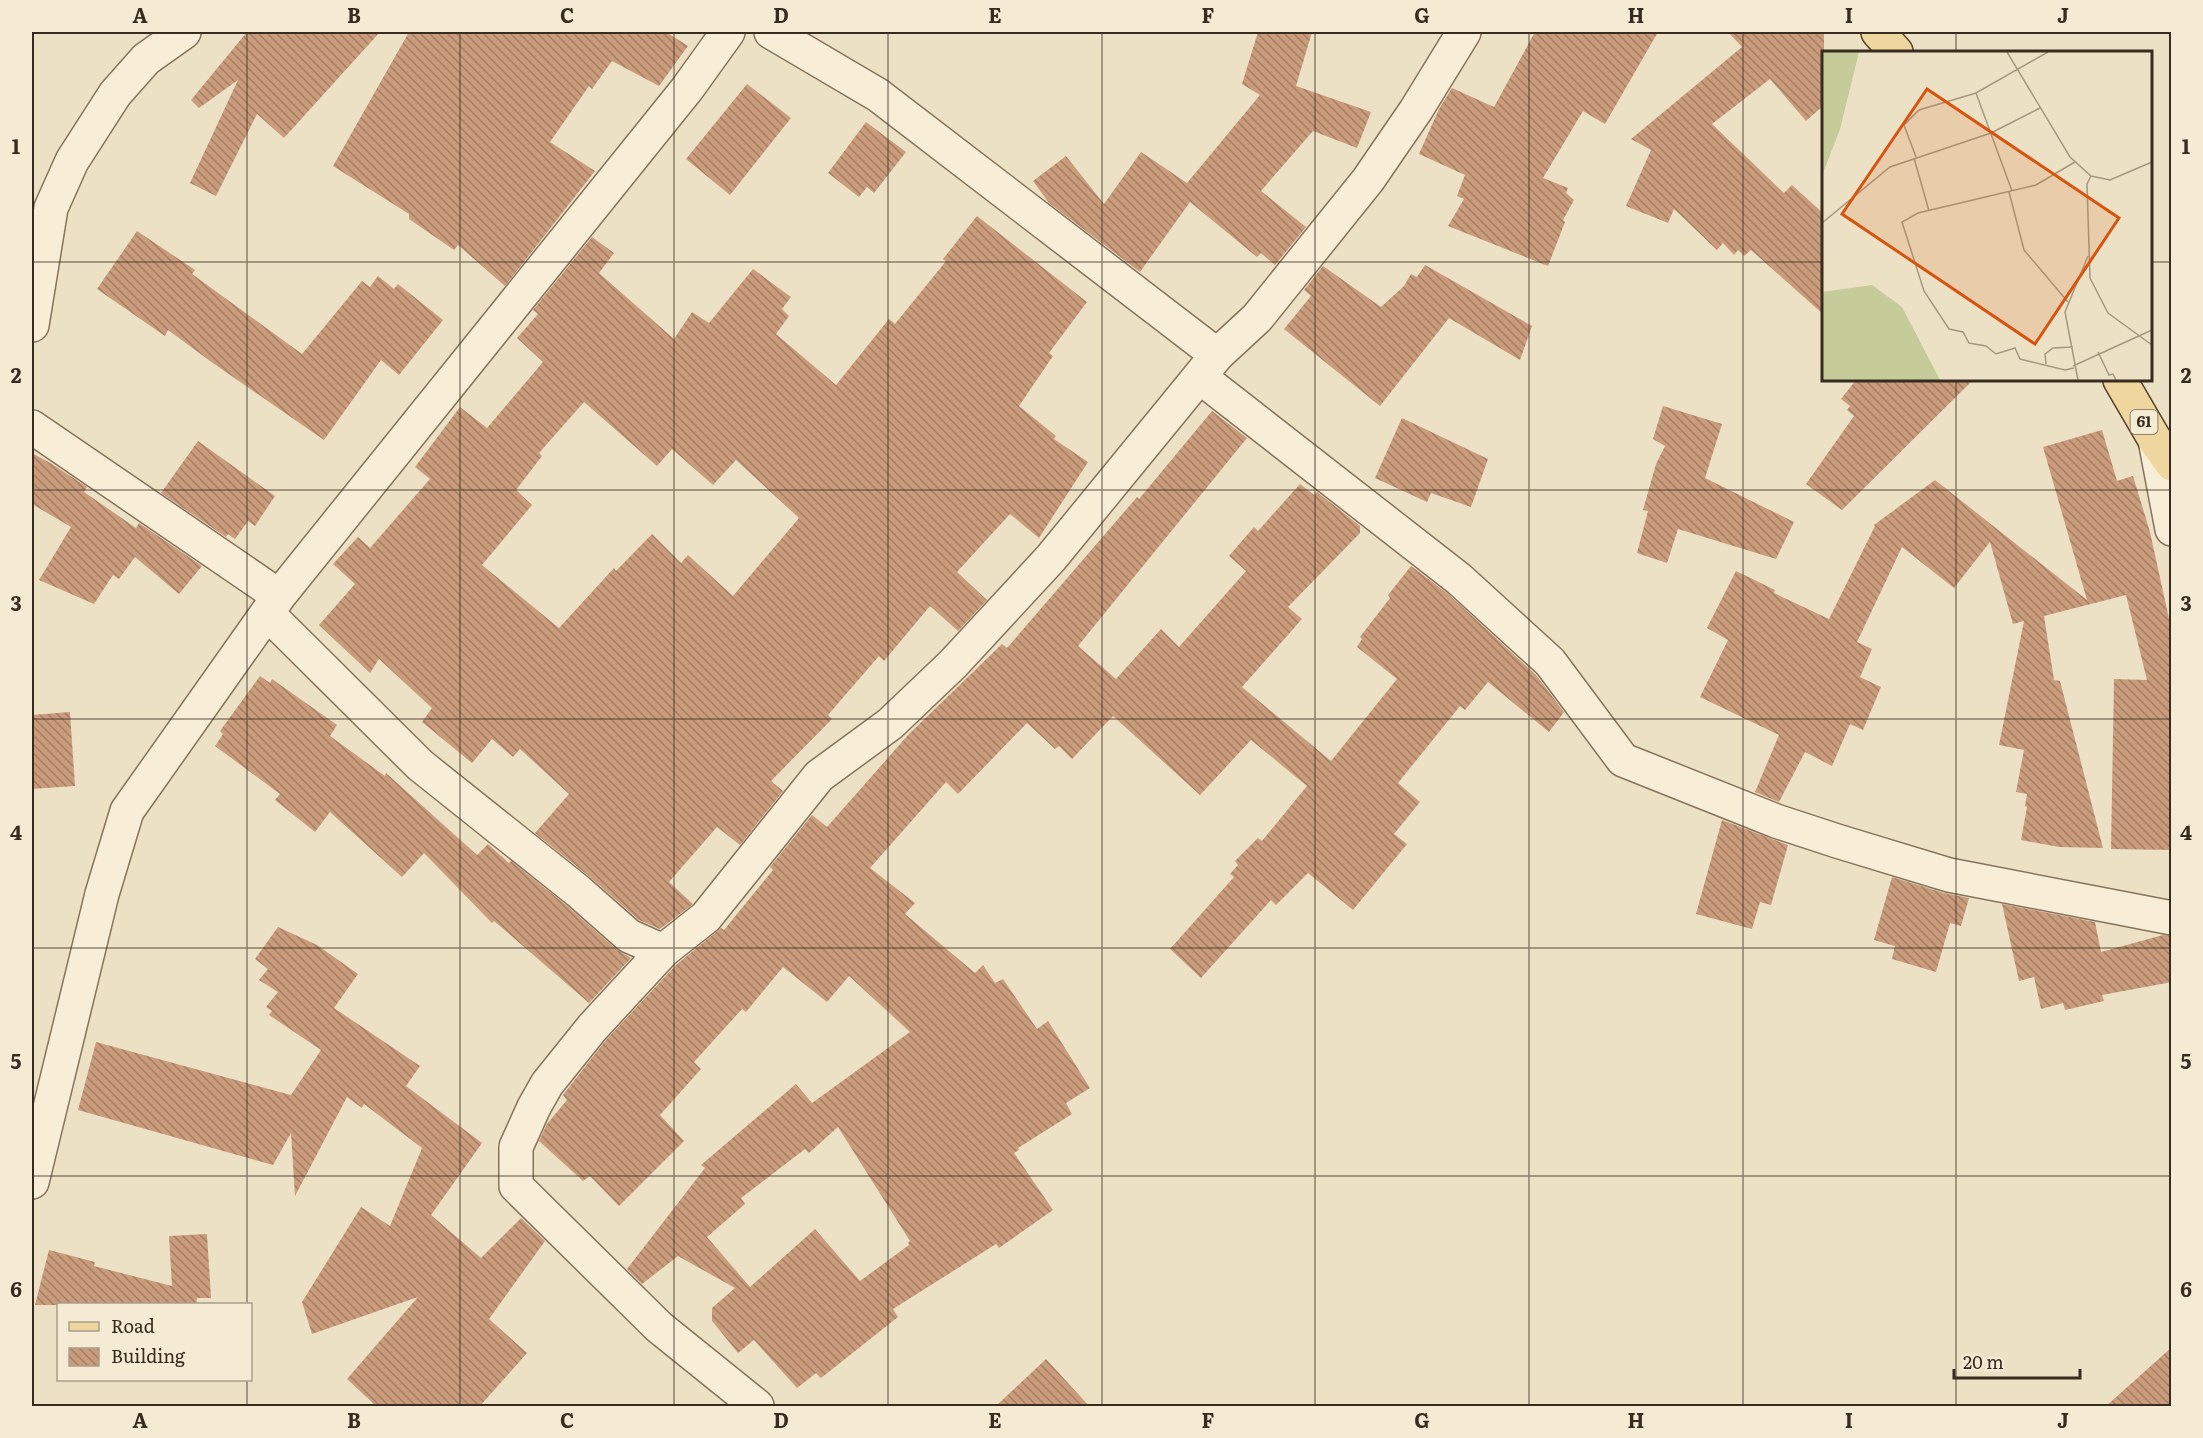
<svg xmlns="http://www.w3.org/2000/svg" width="2203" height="1438" viewBox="0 0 2203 1438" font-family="Literata,serif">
	<defs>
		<pattern id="building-back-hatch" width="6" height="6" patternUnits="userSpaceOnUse" patternTransform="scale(1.5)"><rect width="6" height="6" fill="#ca9c7c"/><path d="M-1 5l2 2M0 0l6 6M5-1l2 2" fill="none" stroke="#a57f65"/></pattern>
	</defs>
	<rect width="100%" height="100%" fill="#ede1c5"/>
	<path fill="url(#building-back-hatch)" fill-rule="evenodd" d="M247 32H380L284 138 257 114 216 196 190 183 238 80 199 108 191 100Z
		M409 32H666L688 46 659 86 612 61 592 89 589 86 550 142 595 171 505 286 458 245 454 250 409 219V214L333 166Z
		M1258 32H1312L1296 86 1371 112 1357 148 1313 131 1261 191 1306 227 1275 265 1261 253 1257 257 1190 202 1140 272 1049 203 1033 181 1066 156 1104 204 1141 152 1187 183 1260 95 1242 84Z
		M1535 32H1658L1605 124 1583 111 1543 178 1568 188 1566 193 1574 200 1563 220 1565 222 1548 266 1448 226 1464 199 1457 196 1465 175 1419 154 1439 109 1452 88 1494 107Z
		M1728 32H1824V105L1806 121 1770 79 1712 124 1784 193 1792 185 1824 214V315L1751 250 1744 256 1738 250 1734 255 1723 243 1717 250 1674 209 1668 223 1626 206 1651 150 1631 139 1742 47Z
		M747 84 791 118 730 195 686 159Z
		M866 122 906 152 874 193 867 187 859 197 828 173Z
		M977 216 1087 302 1049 353 1053 356 1019 406 1056 436 1054 439 1088 462 1039 538 1010 514 957 572 987 600 958 631 930 606 884 661 879 656 828 715 832 719 771 781 783 791 740 845 717 827 669 882 693 904 660 929 639 920 590 877 535 833 569 794 520 749 513 757 492 739 472 763 422 722 432 708 379 659 370 673 319 625 355 584 333 564 358 537 370 548 430 479 415 467 460 407 487 428 543 362 517 338 538 314 533 310 592 237 614 253 599 273 674 339 692 312 709 323 753 269 791 297 782 309 789 316 776 334 836 385 889 319 895 324 946 261 943 259ZM584 402 657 466 672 449 713 485 736 460 799 518 733 596 688 555 681 563 652 534 616 571 614 568 559 628 482 565 532 505 516 490 542 456 539 453Z
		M137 231 195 270 192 274 302 354 362 281 370 287 378 276 394 289 398 284 443 320 399 375 381 360 324 440 210 361 168 330 165 336 97 289Z
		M1425 265 1532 326 1520 360 1449 318 1380 406 1284 329 1311 296 1304 290 1323 266 1381 307 1404 286 1411 274 1417 277Z
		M1856 380H1973L1842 510 1806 484 1854 416 1847 410 1850 406 1841 399Z
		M1663 406 1722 424 1705 478 1794 522 1776 559 1678 529 1667 563 1637 553 1648 511 1643 510 1656 464 1665 446 1653 439Z
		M1212 411 1247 438 1078 646 1116 679 1161 629 1179 647 1246 571 1229 556 1254 527 1258 531 1300 484 1314 495 1317 492 1360 526V533L1288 607 1302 619 1242 687 1331 761 1397 679 1357 647 1362 639 1360 637 1390 598 1388 595 1411 566 1447 593 1536 675 1564 712 1549 732 1488 682 1465 710 1460 706 1398 783 1420 802 1394 834 1407 844 1353 910 1308 873 1276 905 1271 900 1201 978 1170 949 1234 877 1230 874 1238 865 1235 861 1258 838 1262 841 1307 786 1251 740 1200 795 1113 716 1072 759 1059 746 1055 749 1027 723 958 794 946 782 870 868 915 903 905 914 975 973 983 965 995 983 1003 979 1037 1029 1048 1021 1090 1088 1066 1103 1072 1114 1018 1148 1019 1150 1014 1153 1053 1210 999 1248 996 1244 893 1309 898 1317 821 1378 816 1373 797 1388 754 1340 738 1353 712 1321V1308L735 1288 678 1256 642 1284 627 1269 705 1168 701 1165 796 1084 812 1103 910 1032 849 976 827 1002 783 967 746 1012 742 1009 694 1062 701 1069 660 1115 684 1141 619 1206 590 1176 583 1181 539 1141 547 1124 567 1100 563 1095 606 1040 676 965 721 928 724 930 773 870 770 867 812 815 827 827 909 734 1002 644 1007 648 1137 497 1139 499ZM838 1127 910 1241 908 1243 909 1245 860 1281 815 1229 750 1287 707 1237 745 1204 741 1198 805 1149 809 1153Z
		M1402 418 1488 459 1471 507 1431 493 1427 502 1375 478Z
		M2102 430 2117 481 2133 476 2150 532 2171 628 2169 773H2172V850L2111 849 2114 679 2147 680 2126 595 2044 616 2054 680 2060 681 2103 848 2059 847 2021 840 2027 807 2025 806 2027 794 2016 792 2024 750 1999 745 2024 621 2013 624 1990 542 1954 588 1902 547 1857 642 1872 649 1860 677 1881 687 1863 730 1850 724 1832 766 1805 752 1779 802 1755 792 1779 735 1700 697 1728 640 1707 628 1736 571 1775 590 1774 593 1829 619 1875 526 1874 525 1935 480 2087 600 2043 447Z
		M198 441 275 496 255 526 248 521 235 539 228 534 226 537 161 493Z
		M32 453 52 464 87 487 84 492 136 528 139 523 202 566 179 594 135 557 119 579 113 575 94 604 39 580 71 527 32 504Z
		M260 676 270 683 272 679 337 725 330 736 385 776 386 773 477 855 488 844 509 863 511 861 566 905 617 950 631 958 589 1003 494 921 492 923 424 853 402 877 330 812 315 832 275 800 280 794 215 746 223 734 220 731Z
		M70 712 75 786 32 789V715Z
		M1722 820 1788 845 1771 905 1760 902 1752 929 1696 914Z
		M1892 877 1944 893 1969 898 1961 926 1950 923 1936 972 1892 959 1895 946 1874 940Z
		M2002 904 2095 922 2101 952 2163 935 2172 936V982L2102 995 2104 1001 2065 1010 2063 1003 2041 1009 2034 977 2019 981Z
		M278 927 317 945 358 974 334 1008 420 1066 406 1086 482 1143 431 1215 481 1258 521 1218 545 1241 489 1319 527 1353 479 1407H377L347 1379 418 1297 312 1334 302 1302 361 1207 390 1226 422 1148 364 1104 362 1108 347 1097 295 1196 291 1133 273 1165 78 1110 96 1042 291 1095 321 1050 269 1015 272 1011 266 1007 278 992 259 980 268 969 255 959Z
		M207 1234 211 1298H197L196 1305H35L49 1250 95 1262 94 1266 172 1286 169 1236Z
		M2172 1347V1407H2105Z
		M1046 1359 1090 1407H995Z"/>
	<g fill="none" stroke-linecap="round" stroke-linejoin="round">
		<defs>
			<path id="minor" d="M771 32 878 95 1217 355
				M32 325 51 208 72 161 115 94 146 59 184 32
				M1200 377 1459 579 1550 662 1623 760 1776 821 1837 841 1949 875 2172 918
				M32 427 279 596
				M2155 440 2172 529
				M267 613 420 765 578 891 629 936 663 951
				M32 1182 102 894 127 811 279 596 687 89 728 32
				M757 1406 659 1327 516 1186V1147L534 1107 547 1084 592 1028 663 951 706 917 819 776 890 724 953 664 1051 558 1217 355 1257 318 1368 180 1416 110 1464 32"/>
			<path id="primary" d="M1878 32 1896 52
				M2120 380 2155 440 2172 464"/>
		</defs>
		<use href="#minor" stroke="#87735b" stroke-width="36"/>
		<use href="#primary" stroke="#55412f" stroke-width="36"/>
		<use href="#minor" stroke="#f8eed8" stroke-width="33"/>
		<use href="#primary" stroke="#efd59e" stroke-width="33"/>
	</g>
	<path fill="none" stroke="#382b1f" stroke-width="1.5" stroke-opacity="0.55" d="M247 32V1304M460 32V1406M674 32V1406M888 32V1406M1102 32V1406M1315 32V1406M1529 32V1406M1743 32V1406M1956 32V52M32 262H1824M2150 262H2172M1956 380V1406M32 490H2172M32 719H2172M32 948H2172M32 1176H2172M247 1380V1406"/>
	<g text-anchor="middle" stroke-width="6" stroke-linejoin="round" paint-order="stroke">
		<rect fill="#f5ebd4" stroke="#716555" stroke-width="1.5" x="2130.5" y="410" width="27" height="24" rx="4.5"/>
		<g font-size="15" font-weight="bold" fill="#382b1f">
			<text x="2144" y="427">61</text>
		</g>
	</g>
	<g transform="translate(1822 51)">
		<rect width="330" height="330" fill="#ede1c5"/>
		<path d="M0 1H37L18 78 0 125ZM50 234 80 256 118 329H0V241Z" fill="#c5cb99"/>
		<path fill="none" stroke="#a59883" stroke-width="1.5" d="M185 1 248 106 269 125 288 129 330 111M154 42 190 140M94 106 82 74 97 59 154 42 226 1M92 107 107 160M269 125 265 133 268 227 286 262 330 294M187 141 202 199 246 251M0 172 68 116 169 82 218 57M276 301 287 324 291 323 294 329M224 313 223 303 231 297 251 296M251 315 330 279M252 317 243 319 198 308 193 297 174 303 164 295 147 292 141 281 127 278 102 240 80 171 96 162 214 134 253 111M256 329 243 261 266 205"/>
		<path fill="#d6540e" fill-opacity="0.15" stroke="#d6540e" stroke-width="3" d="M105 38 297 167 213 293 20 163Z"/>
		<rect width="330" height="330" fill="none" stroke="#382b1f" stroke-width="3"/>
	</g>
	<rect width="2203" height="1438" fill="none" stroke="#f5ebd4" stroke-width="66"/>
	<rect x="57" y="1303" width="195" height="78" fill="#f5ebd4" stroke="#a99e8c" stroke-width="1.5"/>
	<rect x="69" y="1322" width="30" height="9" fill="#efd59e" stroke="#a99e8c" stroke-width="1.5"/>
	<text x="111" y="1333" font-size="18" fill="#382b1f">Road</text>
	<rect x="69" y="1348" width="30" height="18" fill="url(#building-back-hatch)" stroke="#a99e8c" stroke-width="1.5"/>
	<text x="111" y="1363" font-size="18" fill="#382b1f">Building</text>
	<path d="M1954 1369v9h126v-9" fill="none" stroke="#382b1f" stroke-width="3"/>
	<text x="1963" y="1369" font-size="18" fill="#382b1f" stroke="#f5ebd4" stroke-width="4.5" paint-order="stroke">20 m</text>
	<rect x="33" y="33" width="2137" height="1372" fill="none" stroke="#382b1f" stroke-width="2"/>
	<g font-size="20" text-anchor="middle" font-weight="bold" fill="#382b1f">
		<text x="140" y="23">A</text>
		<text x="354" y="23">B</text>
		<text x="567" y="23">C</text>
		<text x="781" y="23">D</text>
		<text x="995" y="23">E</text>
		<text x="1208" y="23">F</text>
		<text x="1422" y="23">G</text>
		<text x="1636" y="23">H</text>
		<text x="1849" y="23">I</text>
		<text x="2063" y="23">J</text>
		<text x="16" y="154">1</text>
		<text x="2186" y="154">1</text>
		<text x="16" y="383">2</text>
		<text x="2186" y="383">2</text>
		<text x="16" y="611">3</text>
		<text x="2186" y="611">3</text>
		<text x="16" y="840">4</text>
		<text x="2186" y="840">4</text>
		<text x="16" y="1069">5</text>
		<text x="2186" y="1069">5</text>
		<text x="16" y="1297">6</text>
		<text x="2186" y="1297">6</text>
		<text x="140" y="1428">A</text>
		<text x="354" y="1428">B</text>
		<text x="567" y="1428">C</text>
		<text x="781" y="1428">D</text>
		<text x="995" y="1428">E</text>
		<text x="1208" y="1428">F</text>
		<text x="1422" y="1428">G</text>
		<text x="1636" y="1428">H</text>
		<text x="1849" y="1428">I</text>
		<text x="2063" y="1428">J</text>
	</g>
</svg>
